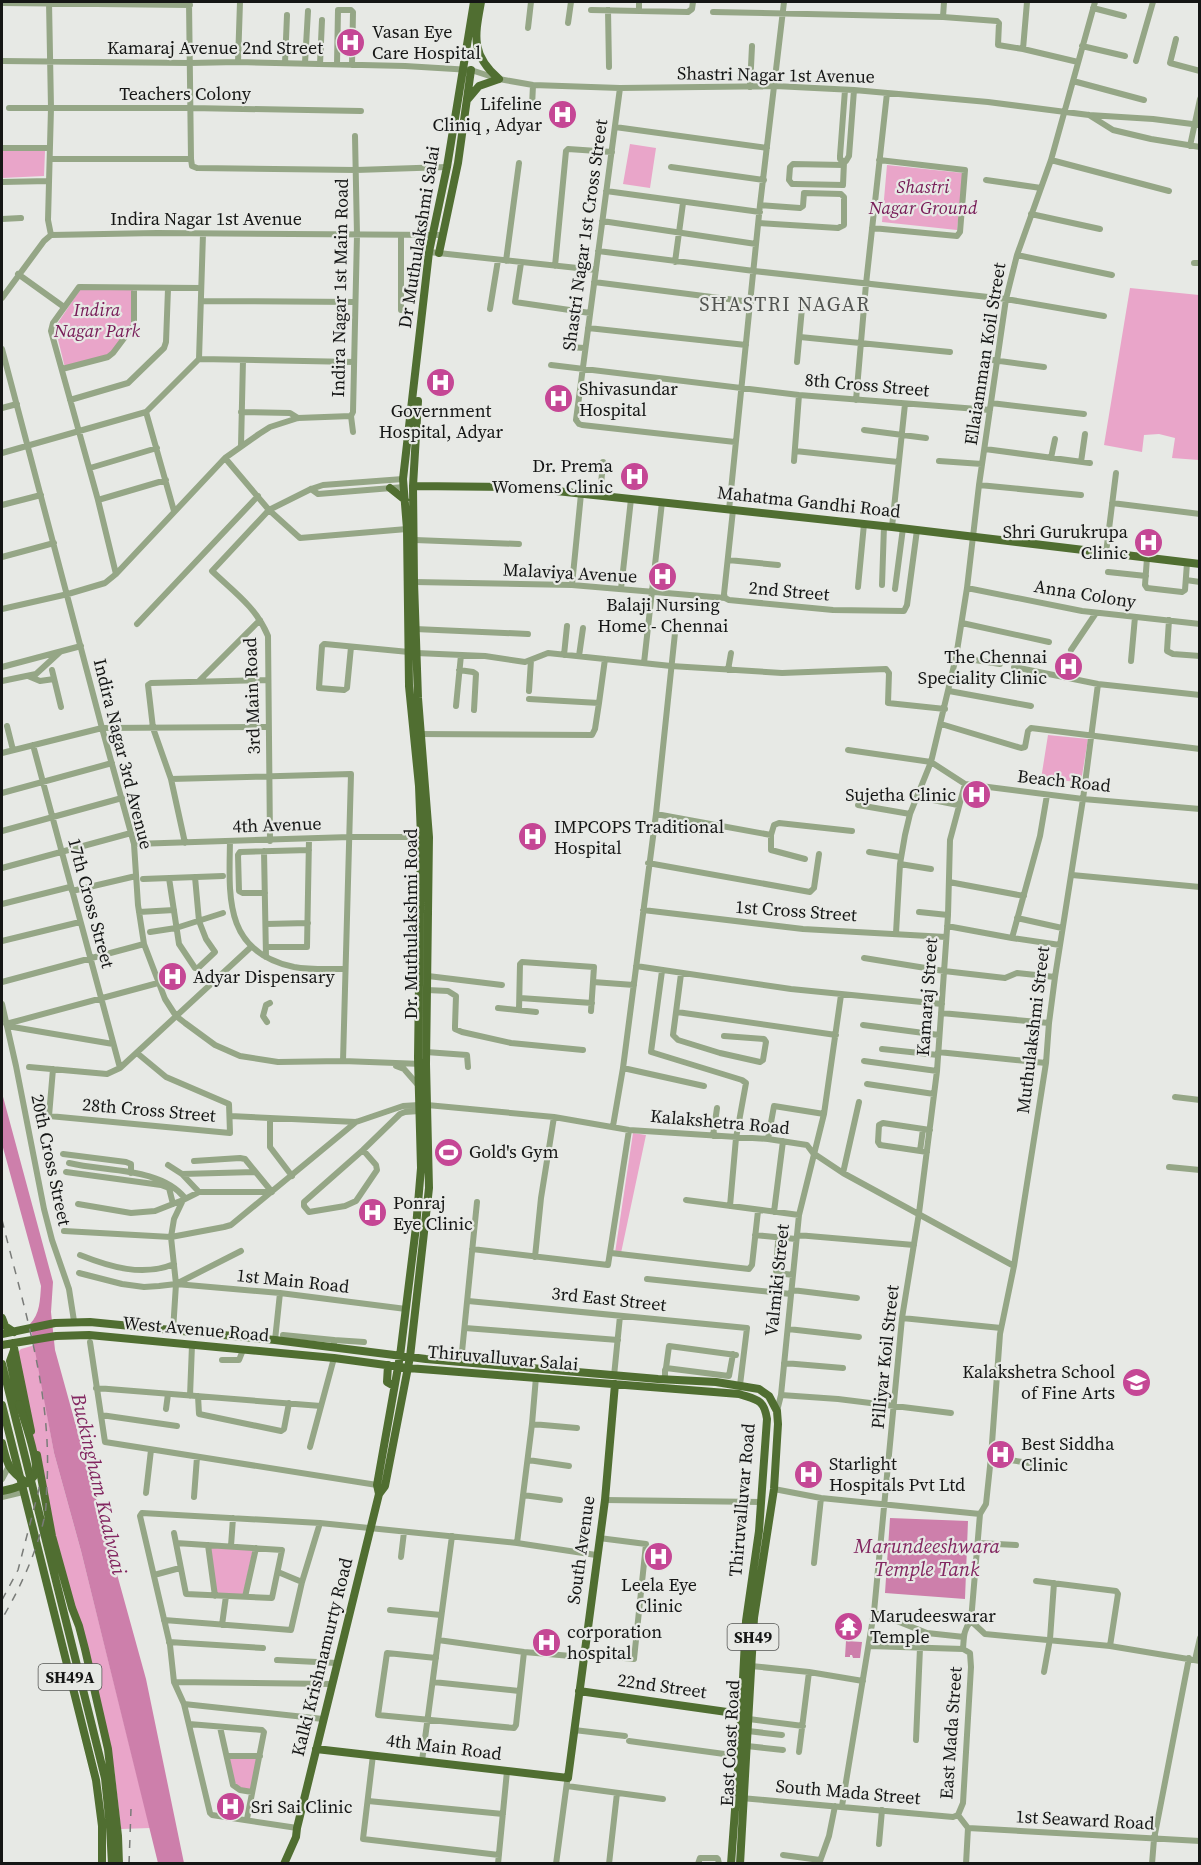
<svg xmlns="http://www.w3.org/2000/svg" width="1201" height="1865" viewBox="0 0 1201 1865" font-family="'Source Serif 4',serif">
	<rect width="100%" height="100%" fill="#e7e9e5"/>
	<path fill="#e9a5c9" d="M630 144 656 148 650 188 623 184Z
		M2 151H45L44 176 2 178Z
		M887 165 963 173 957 230 882 222Z
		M133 288V324L110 355 65 368 55 327 80 290Z
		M1130 288 1199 295V460L1172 458 1175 438 1159 434 1144 435 1142 452 1104 445Z
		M1048 735 1088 739 1081 782 1041 779Z
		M633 1133 646 1135 621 1253H615Z
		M35 1345 54 1453 81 1551 150 1828 121 1829 114 1768 51 1520 28 1422 17 1353 21 1349Z
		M210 1547 253 1549 243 1595 217 1593Z
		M229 1758H259L252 1792C230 1787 233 1777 229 1758Z"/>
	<path fill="#cd7fab" d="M2 1093 53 1282 51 1312 55 1350 146 1679 184 1863H158L81 1551 54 1453 30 1324C40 1314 40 1300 41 1286L2 1144Z
		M890 1518 968 1521 965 1599 885 1593Z
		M846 1641 862 1642 860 1658H853L852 1655H850V1657H845Z"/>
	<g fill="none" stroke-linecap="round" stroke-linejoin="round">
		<path stroke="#95a686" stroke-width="6" d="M49 2 51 108 48 220 51 235
			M189 2 191 159
			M2 3 190 5
			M1093 8 1124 16
			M591 10 688 12 692 9 693 2
			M608 10 609 67
			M639 11V2
			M713 12 943 17 997 21 999 23 998 45 1023 49 1078 62
			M943 17 944 2
			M568 23 571 2
			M528 28 531 2
			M1176 39 1170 63 1200 71
			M1082 46 1125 56
			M1023 49 1027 2
			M2 61 190 63 238 62 405 66 471 70 499 79 533 85 620 88 775 86 854 90 988 102 1089 115 1153 119 1200 125
			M1136 61 1153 2
			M238 62 240 2
			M285 63 287 15
			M305 63 308 11
			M320 64 322 20
			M337 64 338 10H351L353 12 352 65
			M1073 81 1144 100
			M750 87 752 46
			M620 88 576 420 579 424 582 425 735 442
			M532 107 533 85
			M9 108H191L361 111
			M1089 115 1113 130 1151 139 1200 147
			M615 127 767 148
			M1190 146 1200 99
			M2 148H50
			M50 159H191L192 166 197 168 356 170 447 167
			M1051 160 1169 191
			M844 162 846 161 849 156 854 90
			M843 165 793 164 790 167 789 180 792 184H795L843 185 844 162 840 159V156L845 90
			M671 167 764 180
			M986 180 1041 188
			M2 182 49 181
			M606 191 760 212
			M1031 214 1100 229
			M2 219 21 218
			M602 221 756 244
			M759 223 838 228 844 225V197L841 194 804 193 803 206 800 208 760 205
			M872 228 957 236 960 232 965 170 879 160
			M598 251 754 271 1006 299 1104 316
			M429 252 596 270
			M1017 255 1112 275
			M506 261 519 163
			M675 262 683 203
			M521 263 515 302 590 313
			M1194 263H1200
			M555 266 566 151 568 149 612 152
			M18 274 64 307
			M594 282 751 302
			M2 298 44 241 51 235 157 233 442 235
			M201 301 355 302
			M490 309 498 260
			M401 310V235
			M588 328 746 345
			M800 337 950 352
			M567 347 585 348
			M2 349 102 728 134 844 138 905 144 944 165 999 176 1016 185 1023 215 1045 240 1056 278 1062 343 1061 422 1064
			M199 359 354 362
			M985 359 1044 367
			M797 362 802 308
			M551 365 799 395 990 410
			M62 369 108 357 113 353 134 325V288
			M70 400 128 383 164 348 166 342 168 289
			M856 400 866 284 887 93
			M991 403 1084 414
			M2 408 17 404
			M146 412 174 511
			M241 412 290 413 298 418
			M351 416 353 432
			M864 430 926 438
			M241 446 243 360
			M985 449 1090 463
			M795 451 898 462
			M2 453 146 412 199 359 203 234
			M225 458 269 510 300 538 407 529
			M1051 458 1055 439
			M794 461 799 395
			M939 461 982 464
			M1081 462 1085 434
			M90 468 157 448
			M979 485 1081 495
			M311 489 318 494 404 487
			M600 496 603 462
			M98 500 166 480
			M1112 503 1200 514
			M2 505 41 495
			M729 510 760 205 784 2
			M733 510 724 594 725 598 729 600 833 610 904 611 907 605 917 530
			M892 527 905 404
			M415 540 519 544
			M1106 553 1116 473
			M2 557 54 543
			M1147 558 1145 585 1147 588 1182 592 1185 590 1187 563
			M728 560 778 565
			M1108 572 1146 576
			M116 574 98 500 51 331 53 323 79 287 201 288
			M1186 580 1200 582
			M414 582 572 585 725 598
			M572 585 581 494
			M882 585 884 526
			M858 587 864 524
			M967 588 1082 611 1200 624
			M621 589 631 499
			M895 589 903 528
			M2 609 68 594 105 583 116 574 225 458 259 434 270 427 298 418 351 416 353 412 357 235 355 136
			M1169 620 1167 651 1173 654 1200 656
			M962 623 1049 642
			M137 624 258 496
			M415 629 528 634
			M351 647 347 688 344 690 319 688 322 646 324 644H325L409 652
			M1071 650 1096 613
			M416 653 485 656 525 662 548 653 671 666 782 673 886 669 889 673 888 703 945 709
			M564 655 567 626
			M579 656 583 628
			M956 657 1000 664
			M1131 661 1135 617
			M644 663 662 502
			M2 667 81 646
			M1014 667 1098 684 1200 695
			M52 670 61 707
			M459 670 473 672 476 674 474 710
			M728 670 731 653
			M28 676 40 681 54 679
			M2 681 36 674 60 652
			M199 681 260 620
			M529 691 531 660
			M949 691 1031 706
			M529 699 599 703 605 659
			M456 706 461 655
			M941 724 1021 748 1025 747 1028 731 1031 728 1200 749
			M7 726 13 750
			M418 734 592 735 595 729 599 703
			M33 745 120 1068
			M848 750 931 762 965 784 1083 799 1200 809
			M2 753 102 728 268 727
			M171 779 351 774 343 1061
			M2 793 112 763
			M918 797 958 805
			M858 805 910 814
			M656 814 771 835
			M2 831 122 798
			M230 841C229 898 224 952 294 967 310 970 328 969 345 969
			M270 841 268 636C256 607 234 592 212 571L269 510 311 489 323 485 403 479
			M185 843 171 779 153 728 148 685 151 683 268 680
			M134 844 350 837H421
			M264 851 266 957
			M869 852 900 857
			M805 859 771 850V835L774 825 779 823 852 831
			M648 863 810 892 814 888 819 854
			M900 864 931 869
			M2 868 131 833
			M1072 875 1200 887
			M169 878 179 944 195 968H198L215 952 206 939 199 921 195 877
			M143 879 223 876
			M949 882 1024 896
			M72 891 136 876
			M265 893H243L239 891 238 855 240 852 309 850
			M2 904 70 887
			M643 910 803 929 946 937
			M139 912 174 910
			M919 912 948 915
			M1017 918 1062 928
			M266 924 308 923
			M947 926 1012 938 1060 945
			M150 932 176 928 223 913
			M896 933 900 864 905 835 910 814 931 762 956 657 967 588 979 485 1006 299 1017 255 1051 160 1095 2
			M1012 938 1040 836 1047 795
			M2 941 80 922
			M266 947H307L309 839
			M864 958 944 971 1005 978 1017 973 1055 977
			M636 966 791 989 942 1004
			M662 971 651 1052 742 1080 746 1083 736 1138 730 1206
			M681 974 673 1035 678 1040 720 1053 760 1062 763 1060 766 1042 764 1039 724 1036
			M428 976 502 985
			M2 982 144 944
			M593 982 634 985
			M427 990 448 991 456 996 455 1026V1029L462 1032 511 1043 583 1050
			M520 998 592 1003
			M2 1004 16 1066 44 1209 52 1240 69 1289 74 1321
			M498 1008 536 1012
			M519 1010 520 964 522 962 594 967 591 1011
			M677 1012 836 1035
			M941 1013 1049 1023
			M267 1022 263 1016 266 1005 270 1003
			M6 1024 158 983
			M863 1025 939 1035
			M7 1026 113 1044
			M882 1049 938 1055
			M426 1052 467 1055 468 1067
			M938 1052 1046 1063
			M864 1061 937 1071
			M396 1066 404 1069 418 1085
			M29 1067 107 1074 120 1068 251 947
			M623 1068 704 1086
			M53 1069 49 1116 230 1133 229 1104 166 1077 137 1053
			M867 1084 934 1094
			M1175 1097 1200 1100
			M427 1105 554 1117 629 1130 768 1139 807 1145 813 1153 843 1173 1014 1266
			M230 1116 356 1122 403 1106 419 1105
			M270 1118V1147L292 1176
			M613 1126 623 1068 656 814 675 633
			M713 1136 717 1108
			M768 1139 774 1106 824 1114
			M363 1150 376 1165 377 1170 356 1201 345 1206 309 1212 304 1206V1202L363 1150 400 1114 405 1112 419 1111
			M920 1151 923 1129
			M927 1152 880 1145 878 1142 879 1125 883 1123 930 1130
			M63 1154 126 1162 131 1164V1173
			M194 1161 240 1158 245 1159 272 1192
			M69 1163C106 1172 160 1167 185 1198
			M168 1165 182 1174 199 1192
			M1169 1167 1200 1170
			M66 1172 161 1185 169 1188 173 1204
			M843 1173 859 1102
			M182 1174 255 1172
			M686 1200 799 1215
			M78 1204 131 1213 155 1211 183 1200 199 1192H271
			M774 1212 783 1141
			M64 1231 171 1237 224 1227 231 1225 356 1122
			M755 1235 796 1239
			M797 1235 914 1245
			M778 1242 776 1271 778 1273 793 1275
			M472 1249 608 1265 629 1130
			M611 1253 749 1269 752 1265 758 1211
			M80 1255C110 1267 143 1277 174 1264
			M535 1257 541 1198 554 1117
			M79 1273 122 1284 144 1287 159 1286 176 1284 241 1251
			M647 1279 791 1294
			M176 1284 280 1293 406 1309
			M792 1290 857 1298
			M468 1301 747 1328 740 1385
			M902 1318 1001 1328
			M465 1328 618 1340
			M788 1329 859 1337
			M173 1331 176 1284 171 1237 174 1219 183 1200
			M283 1335 334 1340
			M275 1340 280 1293
			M90 1342 105 1442 377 1485
			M334 1344V1340L364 1342
			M222 1360H239L243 1350
			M461 1362 477 1202
			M784 1363 843 1368
			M666 1368 669 1346 736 1355
			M614 1376 620 1316
			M665 1380V1370L666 1368 729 1376 733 1354
			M96 1388 321 1406
			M781 1395 838 1399 951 1413
			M190 1396 192 1345
			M198 1396 199 1414 281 1431 284 1429 289 1403
			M166 1409 168 1394
			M777 1411 781 1395 799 1215 824 1114 841 995
			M101 1415 177 1426
			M532 1424 577 1428
			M310 1447 334 1358
			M991 1457 1042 1465
			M528 1460 569 1466
			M2 1479 10 1464
			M774 1489 821 1498 980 1514
			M146 1493 151 1450
			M523 1495 560 1500
			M2 1497 23 1492
			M194 1497 197 1457
			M605 1500 761 1502
			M174 1533 186 1594 272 1598 282 1550 176 1543
			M517 1543 532 1424 536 1377
			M978 1543 1016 1545
			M208 1545 215 1596
			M231 1546 233 1518
			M401 1557 404 1532
			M814 1563 821 1498
			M278 1572 302 1582
			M154 1575 180 1568
			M1036 1581 1116 1591 1118 1594 1110 1646
			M245 1597 256 1548
			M390 1610 441 1615
			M874 1612 927 1633 964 1637
			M164 1620 291 1630 302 1582 320 1523
			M971 1621 985 1634 1110 1646 1200 1661
			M222 1625 226 1596
			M438 1640 524 1652 583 1657
			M169 1642 263 1648
			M869 1646 963 1649
			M584 1654 634 1659 646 1544 599 1538
			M436 1658 387 1653 378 1715 514 1728 516 1725 524 1652
			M277 1660 337 1663
			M1195 1660 1200 1638
			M751 1666 809 1672 863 1681
			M1044 1672 1050 1639 1054 1583
			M174 1682 332 1684
			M433 1682 519 1691
			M184 1704 323 1719
			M749 1719 803 1726
			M189 1724 262 1730 264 1732 247 1819
			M220 1727 233 1785 240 1790 252 1792
			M574 1730 625 1736
			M748 1731 782 1735
			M916 1740 920 1648
			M629 1741 739 1756
			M747 1746 783 1750
			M799 1752 809 1672
			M373 1755 363 1839 499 1855
			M227 1756H260
			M422 1761 452 1536
			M567 1786 663 1799
			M741 1798 953 1817 958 1815
			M368 1801 503 1814
			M842 1806 874 1612 902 1318 919 1213 937 1071 948 915 950 840 965 784
			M958 1815 963 1803 971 1667 970 1653 963 1649C964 1638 963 1630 971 1621L980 1514 986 1504 991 1457 1000 1334 1014 1266 1046 1063 1049 1023 1055 977 1083 799 1098 684
			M958 1815 968 1828 966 1864
			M297 1828 212 1815 210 1813 184 1704 174 1682 170 1645 140 1516 142 1513 320 1523 517 1543 596 1555
			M968 1828 1200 1841
			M879 1844 882 1810
			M783 1855 820 1860
			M498 1864 507 1771
			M556 1864 567 1782
			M609 1864 617 1793
			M698 1864 700 1858H717L718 1859 719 1864
			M819 1864 829 1836 835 1806
			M1152 1864 1154 1839 1189 1658"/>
		<path stroke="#506e31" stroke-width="8" d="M481 2C475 35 470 54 499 79
			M468 99 479 86 499 79
			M439 253 458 163 471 70
			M413 486 519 487 892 527 1200 564
			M390 488 405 500
			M2 1318 5 1326 14 1332
			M2 1334 55 1323 90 1322 275 1340 426 1359 658 1379 716 1382 759 1389 769 1396 777 1411 778 1424 774 1489 754 1618 740 1864
			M13 1343 31 1431
			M2 1345 56 1336 89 1335 334 1358 408 1368 739 1394C757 1400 764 1399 767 1419L759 1531 746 1621 739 1756 731 1864
			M14 1350 10 1361 19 1402
			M2 1364 105 1778 110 1827 112 1864
			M388 1365 387 1382 394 1386
			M2 1405 96 1780 102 1826V1864
			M37 1455 52 1536 72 1608 79 1626 85 1649 108 1749 118 1836
			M379 1494 377 1485 400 1356 416 1227 421 1168 418 1058 421 837 419 786 409 686 407 529 403 479 429 252 447 167 474 2
			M579 1691 741 1714
			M316 1749 568 1778 605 1500 615 1384
			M114 1832 118 1836 119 1864
			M284 1864 296 1837 297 1828 379 1494 385 1486 410 1357 429 1188 426 1064 429 837 418 698 414 582 413 486 418 401"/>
		<path stroke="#7a7c79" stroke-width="1.5" stroke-dasharray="8 8" stroke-linecap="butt" d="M2 1220C23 1305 52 1393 47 1483 46 1495 47 1508 44 1519 36 1554 20 1588 2 1619
			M2 1600 18 1570 39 1489V1481
			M129 1864 131 1809"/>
		<path stroke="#506e31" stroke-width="8" d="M2 1443C7 1464 8 1470 27 1483
			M2 1491C12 1489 30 1485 35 1474 40 1464 23 1416 19 1404"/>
	</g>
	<defs>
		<symbol id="hospital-disc" viewBox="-11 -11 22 22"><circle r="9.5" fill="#c54795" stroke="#e7e9e5"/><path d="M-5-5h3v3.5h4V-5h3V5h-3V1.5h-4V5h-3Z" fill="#fff"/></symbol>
		<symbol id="stadium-disc" viewBox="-11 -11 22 22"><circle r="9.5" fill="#c54795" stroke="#e7e9e5"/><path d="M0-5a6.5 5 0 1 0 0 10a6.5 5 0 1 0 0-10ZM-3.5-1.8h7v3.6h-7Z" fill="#fff"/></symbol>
		<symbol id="university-disc" viewBox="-11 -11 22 22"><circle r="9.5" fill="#c54795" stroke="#e7e9e5"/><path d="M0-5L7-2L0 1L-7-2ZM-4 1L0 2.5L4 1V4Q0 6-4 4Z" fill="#fff"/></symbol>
		<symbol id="temple-disc" viewBox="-11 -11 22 22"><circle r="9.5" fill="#c54795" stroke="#e7e9e5"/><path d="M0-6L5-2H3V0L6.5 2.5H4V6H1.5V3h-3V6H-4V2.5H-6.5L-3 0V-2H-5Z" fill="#fff"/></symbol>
	</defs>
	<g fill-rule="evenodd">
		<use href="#hospital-disc" x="334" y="26" width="33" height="33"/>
		<use href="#hospital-disc" x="546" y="98" width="33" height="33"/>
		<use href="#hospital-disc" x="424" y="366" width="33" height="33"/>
		<use href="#hospital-disc" x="542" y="382" width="33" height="33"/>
		<use href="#hospital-disc" x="618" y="460" width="33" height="33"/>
		<use href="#hospital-disc" x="1132" y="526" width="33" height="33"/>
		<use href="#hospital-disc" x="646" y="560" width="33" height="33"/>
		<use href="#hospital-disc" x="1052" y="650" width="33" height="33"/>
		<use href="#hospital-disc" x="960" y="778" width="33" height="33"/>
		<use href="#hospital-disc" x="516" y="820" width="33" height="33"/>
		<use href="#hospital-disc" x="156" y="960" width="33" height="33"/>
		<use href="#stadium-disc" x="432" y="1136" width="33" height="33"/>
		<use href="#hospital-disc" x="356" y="1196" width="33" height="33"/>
		<use href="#university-disc" x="1120" y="1366" width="33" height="33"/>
		<use href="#hospital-disc" x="984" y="1438" width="33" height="33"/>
		<use href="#hospital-disc" x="792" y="1458" width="33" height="33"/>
		<use href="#hospital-disc" x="642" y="1540" width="33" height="33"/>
		<use href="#temple-disc" x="832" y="1610" width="33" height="33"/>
		<use href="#hospital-disc" x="530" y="1626" width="33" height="33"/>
		<use href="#hospital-disc" x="214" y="1790" width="33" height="33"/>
	</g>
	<g text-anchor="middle" stroke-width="4.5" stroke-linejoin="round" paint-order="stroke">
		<g fill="#e7e9e5" stroke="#545553" stroke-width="1.5">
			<rect x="727.5" y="1624" width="51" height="26" rx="4.5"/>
			<rect x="38.5" y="1664" width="63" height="26" rx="4.5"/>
		</g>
		<g font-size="16" font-weight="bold" fill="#151615">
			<text x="753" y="1643">SH49</text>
			<text x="70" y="1683">SH49A</text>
		</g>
		<g font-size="18" fill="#151615" stroke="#e7e9e5" text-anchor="start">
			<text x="372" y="38">Vasan Eye<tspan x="372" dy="21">Care Hospital</tspan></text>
			<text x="542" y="110" text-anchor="end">Lifeline<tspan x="542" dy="21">Cliniq , Adyar</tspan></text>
			<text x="579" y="395">Shivasundar<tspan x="579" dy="21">Hospital</tspan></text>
			<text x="441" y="417" text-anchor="middle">Government<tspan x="441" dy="21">Hospital, Adyar</tspan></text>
			<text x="613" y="472" text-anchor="end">Dr. Prema<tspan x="613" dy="21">Womens Clinic</tspan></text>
			<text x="1128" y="538" text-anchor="end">Shri Gurukrupa<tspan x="1128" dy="21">Clinic</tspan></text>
			<text x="663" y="611" text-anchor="middle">Balaji Nursing<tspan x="663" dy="21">Home - Chennai</tspan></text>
			<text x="1047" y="663" text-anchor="end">The Chennai<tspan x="1047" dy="21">Speciality Clinic</tspan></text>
			<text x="956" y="801" text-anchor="end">Sujetha Clinic</text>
			<text x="554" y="833">IMPCOPS Traditional<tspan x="554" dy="21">Hospital</tspan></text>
			<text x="193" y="983">Adyar Dispensary</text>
			<text x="469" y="1158">Gold's Gym</text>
			<text x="393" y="1209">Ponraj<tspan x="393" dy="21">Eye Clinic</tspan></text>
			<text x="1115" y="1378" text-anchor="end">Kalakshetra School<tspan x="1115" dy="21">of Fine Arts</tspan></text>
			<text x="1021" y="1450">Best Siddha<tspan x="1021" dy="21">Clinic</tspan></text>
			<text x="829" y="1470">Starlight<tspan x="829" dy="21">Hospitals Pvt Ltd</tspan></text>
			<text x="659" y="1591" text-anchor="middle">Leela Eye<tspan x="659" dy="21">Clinic</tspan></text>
			<text x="870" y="1622">Marudeeswarar<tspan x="870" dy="21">Temple</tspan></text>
			<text x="567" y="1638">corporation<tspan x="567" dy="21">hospital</tspan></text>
			<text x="251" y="1813">Sri Sai Clinic</text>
		</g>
		<g font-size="18" fill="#151615" stroke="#e7e9e5">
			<text x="215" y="54">Kamaraj Avenue 2nd Street</text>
			<text transform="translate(776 75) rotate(1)" y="6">Shastri Nagar 1st Avenue</text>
			<text x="185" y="100">Teachers Colony</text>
			<text x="206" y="225">Indira Nagar 1st Avenue</text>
			<text transform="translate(585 235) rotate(-82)" y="6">Shastri Nagar 1st Cross Street</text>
			<text transform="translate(419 237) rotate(-81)" y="6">Dr Muthulakshmi Salai</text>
			<text transform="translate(340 288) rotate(-89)" y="6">Indira Nagar 1st Main Road</text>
			<text transform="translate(985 354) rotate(-81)" y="6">Ellaiamman Koil Street</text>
			<text transform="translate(867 385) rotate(5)" y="6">8th Cross Street</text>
			<text transform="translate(809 502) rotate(6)" y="6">Mahatma Gandhi Road</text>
			<text transform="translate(570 573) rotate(3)" y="6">Malaviya Avenue</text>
			<text transform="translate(789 591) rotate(5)" y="6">2nd Street</text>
			<text transform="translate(1085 594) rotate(9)" y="6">Anna Colony</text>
			<text transform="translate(252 696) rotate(-92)" y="6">3rd Main Road</text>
			<text transform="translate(123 754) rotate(76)" y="6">Indira Nagar 3rd Avenue</text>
			<text transform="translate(1064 781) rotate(6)" y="6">Beach Road</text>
			<text transform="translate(277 825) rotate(-2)" y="6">4th Avenue</text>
			<text transform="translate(91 903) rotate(75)" y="6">17th Cross Street</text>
			<text transform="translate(796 911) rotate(4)" y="6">1st Cross Street</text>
			<text transform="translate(411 924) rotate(-90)" y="6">Dr. Muthulakshmi Road</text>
			<text transform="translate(927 997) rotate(-86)" y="6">Kamaraj Street</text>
			<text transform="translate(1033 1030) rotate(-83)" y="6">Muthulakshmi Street</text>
			<text transform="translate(149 1110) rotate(5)" y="6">28th Cross Street</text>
			<text transform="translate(720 1122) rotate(5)" y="6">Kalakshetra Road</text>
			<text transform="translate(51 1160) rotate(78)" y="6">20th Cross Street</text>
			<text transform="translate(777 1280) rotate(-84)" y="6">Valmiki Street</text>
			<text transform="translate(293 1281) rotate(6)" y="6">1st Main Road</text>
			<text transform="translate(609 1299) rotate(6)" y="6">3rd East Street</text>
			<text transform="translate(196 1329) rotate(5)" y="6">West Avenue Road</text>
			<text transform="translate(885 1357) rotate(-84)" y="6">Pilliyar Koil Street</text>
			<text transform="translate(503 1358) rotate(5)" y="6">Thiruvalluvar Salai</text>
			<text transform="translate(742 1500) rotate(-85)" y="6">Thiruvalluvar Road</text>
			<text transform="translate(581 1550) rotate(-82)" y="6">South Avenue</text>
			<text transform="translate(322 1657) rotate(-76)" y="6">Kalki Krishnamurty Road</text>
			<text transform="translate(662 1686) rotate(8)" y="6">22nd Street</text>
			<text transform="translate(951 1733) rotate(-86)" y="6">East Mada Street</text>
			<text transform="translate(730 1743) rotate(-87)" y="6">East Coast Road</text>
			<text transform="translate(444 1747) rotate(7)" y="6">4th Main Road</text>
			<text transform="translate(848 1792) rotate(5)" y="6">South Mada Street</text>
			<text transform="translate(1085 1820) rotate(3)" y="6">1st Seaward Road</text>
		</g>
		<g font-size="18" font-style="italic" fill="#761a56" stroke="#e7e9e5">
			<text x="923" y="193">Shastri<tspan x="923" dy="21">Nagar Ground</tspan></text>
			<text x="97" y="316">Indira<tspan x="97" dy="21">Nagar Park</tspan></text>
		</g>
		<g font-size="20" letter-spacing="1.5" fill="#535552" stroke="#e7e9e5">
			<text x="785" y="311">SHASTRI NAGAR</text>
		</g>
		<g font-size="20" font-style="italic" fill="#822660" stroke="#e7e9e5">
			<text transform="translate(99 1484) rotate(77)" y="7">Buckingham Kaalvaai</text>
			<text x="927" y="1553">Marundeeshwara<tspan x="927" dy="23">Temple Tank</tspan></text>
		</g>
	</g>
	<rect width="1201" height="1865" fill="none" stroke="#151615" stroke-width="6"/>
</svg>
